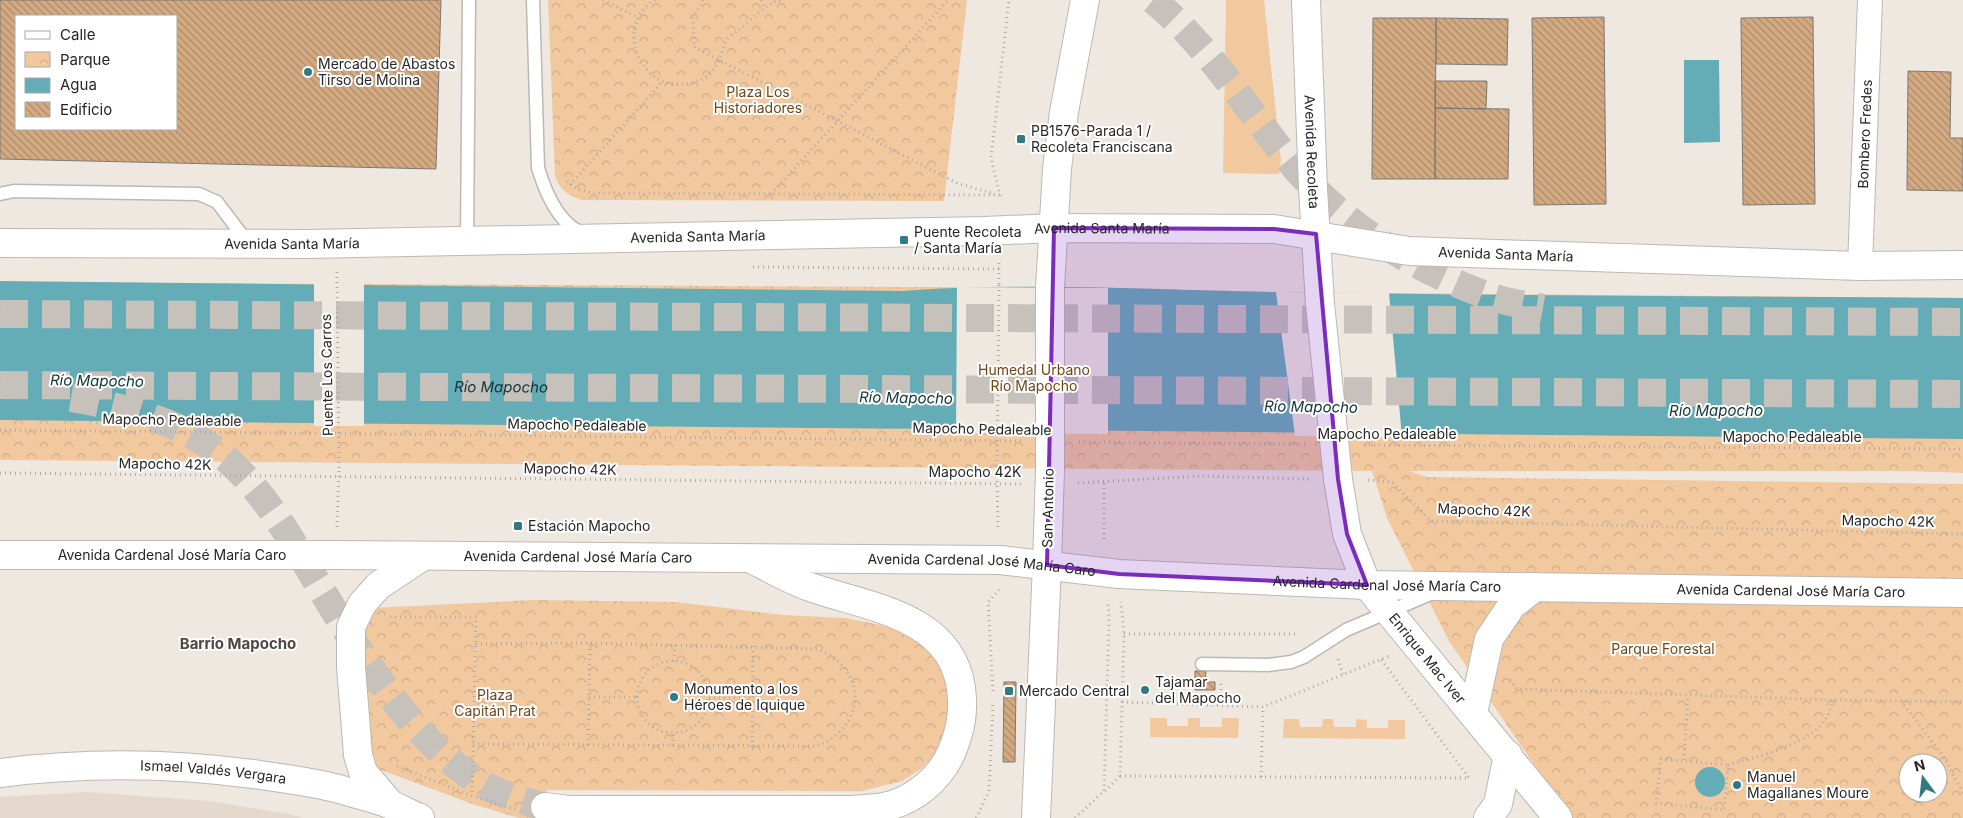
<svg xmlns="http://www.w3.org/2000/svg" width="1963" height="818" viewBox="0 0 1963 818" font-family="Inter,sans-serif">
	<defs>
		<pattern id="park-crowns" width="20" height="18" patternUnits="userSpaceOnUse" patternTransform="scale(1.25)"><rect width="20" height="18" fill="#f2c89e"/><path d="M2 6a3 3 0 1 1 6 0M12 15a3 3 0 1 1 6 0" fill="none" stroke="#d0ac88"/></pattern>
		<pattern id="building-back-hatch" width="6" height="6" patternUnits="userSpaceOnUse" patternTransform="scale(1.25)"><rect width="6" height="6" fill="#d3aa81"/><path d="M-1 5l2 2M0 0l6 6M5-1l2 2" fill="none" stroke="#ab8a69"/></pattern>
	</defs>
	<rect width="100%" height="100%" fill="#eee8e1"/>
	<path fill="#e5d9ce" d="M87 792 210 801 284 813 303 818H0V797Z"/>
	<path fill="#f2c89e" d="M1226 0H1264L1281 161 1279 174 1223 173Z
		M1150 718H1167V726H1188V718H1200V727H1222V718H1239L1238 738 1150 737Z
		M1284 719H1299L1300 727H1322L1323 719H1333L1334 727H1356V719L1367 720V728H1388V720H1405V739L1283 738Z"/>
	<path fill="url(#park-crowns)" fill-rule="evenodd" d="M548 0H967L944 201 582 200C568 196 560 189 555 176Z
		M0 282 1108 288 1276 292 1963 298V473L1909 471H1408L1428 477 1963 484V818H1571L1449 641 1387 518 1372 471 0 460ZM1908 763H1938V793H1908Z
		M534 600 677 602 783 615 845 618 886 626 916 638 931 650 949 682V725L938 751 921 769 902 781 862 791 547 790 543 818H519L475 805 365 764 353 609Z"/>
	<path fill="#65adb6" d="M1684 60H1719L1720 142 1684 143Z
		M0 281 902 291C1026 282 1151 290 1275 292 1504 296 1734 296 1963 298V439L0 420Z
		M1695 782a15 15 0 1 1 30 0a15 15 0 1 1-30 0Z"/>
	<path fill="#eee8e1" d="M314 282H364V426H314Z
		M957 287 1108 288V434L956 433Z
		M1276 292 1389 293 1402 437 1295 436Z"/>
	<path fill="url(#building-back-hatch)" stroke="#7f7974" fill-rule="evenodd" d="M0 0H441L436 169 0 159ZM16 16H176V129H16Z
		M1604 17 1606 204 1534 205 1532 18Z
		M1813 17 1815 204 1743 205 1741 18Z
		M1373 18H1436L1435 179H1372Z
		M1436 18 1508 19 1507 65 1436 64Z
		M1908 71 1951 72 1950 138H1963V191L1907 190Z
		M1435 81H1487L1486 109 1435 108Z
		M1435 108 1509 109 1508 179H1435Z
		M1195 671H1206L1205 682H1215V690H1195Z
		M1004 682H1016L1015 762H1003Z"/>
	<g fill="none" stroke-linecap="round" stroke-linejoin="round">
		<g stroke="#c6c1bb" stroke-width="28" stroke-dasharray="28 14" stroke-linecap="butt">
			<path d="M1153 0C1211 48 1249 113 1297 170 1347 228 1418 271 1491 297 1507 302 1526 305 1543 308"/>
			<path d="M0 314 1963 322"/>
			<path id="s1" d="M0 385 1963 394"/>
			<path d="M71 398C117 406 162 416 202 441 249 470 278 518 306 564 350 637 411 746 488 787 506 796 526 802 545 807"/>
		</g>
		<defs>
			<path id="service" d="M533 0 538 168C545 191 559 227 586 234
				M0 194 14 191 199 194 217 202 248 243
				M467 241 469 0
				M1202 664 1268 665 1291 662 1304 657 1346 630 1435 592"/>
			<g id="minor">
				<path id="s2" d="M1860 266 1870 0"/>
			</g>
			<g id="secondary">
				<path id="s3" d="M1367 585 1558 818"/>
				<path d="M1473 713 1489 639 1512 605 1535 587"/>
				<path id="s4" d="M0 773C86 762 174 763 260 775 286 779 313 782 339 789 355 794 374 798 389 804 400 808 409 814 420 818"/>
				<path d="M1036 818 1047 565"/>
				<path d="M1488 818 1498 804 1508 755"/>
			</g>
			<g id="primary">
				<path id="s5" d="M1306 0 1313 189 1320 304"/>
				<path id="s6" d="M0 243 307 244 985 231 1054 228 1274 229 1409 251 1860 266 1963 265"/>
				<path d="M1050 288 1057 169 1064 112 1085 0"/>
				<path d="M1338 479 1347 534 1367 585"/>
				<path id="s7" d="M0 555H337L1000 560 1119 574 1367 585 1963 593"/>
				<path d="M1047 565 1050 470"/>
				<path d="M390 804 363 772 358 755 351 667V627L362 604 378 586 423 556"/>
			</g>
			<path id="motorway" d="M545 807 568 810H850C861 809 874 809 884 807 914 801 941 778 952 751 961 729 964 712 961 688 951 615 867 607 810 587 790 580 771 569 752 559"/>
		</defs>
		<use href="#service" stroke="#beb8b2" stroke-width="15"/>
		<use href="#minor" stroke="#beb8b2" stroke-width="26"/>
		<use href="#secondary" stroke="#beb8b2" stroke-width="30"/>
		<use href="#primary" stroke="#beb8b2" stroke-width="30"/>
		<use href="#motorway" stroke="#beb8b2" stroke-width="30"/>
		<path stroke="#b0aba6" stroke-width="3" stroke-dasharray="1 4" stroke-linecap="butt" d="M603 0 639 18
			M655 0C611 26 642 96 691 83 715 77 719 62 725 42 726 38 733 34 736 32 748 23 759 10 772 3 775 1 779 1 783 0
			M703 0 693 18 694 47 957 183 995 194
			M761 0 765 9
			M567 181 577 189 592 193 1000 195
			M570 185 663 81
			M771 194 948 0
			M1000 196 991 158 1009 0
			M753 267 999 269
			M337 272V282
			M999 284V260
			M0 430 1022 441
			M1079 442 1305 444
			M1364 445 1963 449
			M0 473 1022 484
			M997 476 998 531
			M1368 480 1392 482 1431 521 1963 534
			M1078 483 1200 476 1309 479
			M1104 483V543
			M337 527 339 468
			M390 617H476L472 796
			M1124 634H1299
			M1338 659 1343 674
			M637 697a36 36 0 1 1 72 0a36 36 0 1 1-72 0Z
			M674 661 675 645
			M1510 680 1517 689 1834 700 1963 702
			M993 691 988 602 1000 589
			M589 697H636
			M709 698H753
			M1901 701 1943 756 1963 793
			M1122 702 1263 707 1389 656
			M1221 705V684
			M473 744 817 746C867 726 868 668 817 649L590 643 475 644
			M588 745 590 643
			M673 746V733
			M752 747 753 646
			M1661 759 1728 765 1724 810 1656 803Z
			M1684 760 1688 696
			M1728 765C1758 756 1795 749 1819 727 1827 720 1830 710 1834 700
			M397 766 472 796 518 810
			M1120 776 1469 778 1380 658
			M1261 777 1263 707
			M1105 791 1120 776 1124 634 1121 602
			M976 818 989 791 993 704
			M1075 818 1104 791 1109 619 1108 602"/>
		<use href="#service" stroke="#fff" stroke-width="12"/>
		<use href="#minor" stroke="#fff" stroke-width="24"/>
		<use href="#secondary" stroke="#fff" stroke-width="28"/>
		<use href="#primary" stroke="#fff" stroke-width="28"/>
		<use href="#motorway" stroke="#fff" stroke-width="28"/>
		<defs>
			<path id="primary-bridge" d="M1320 304 1338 479
				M1050 470V288"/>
		</defs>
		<use href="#primary-bridge" stroke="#beb8b2" stroke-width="30" stroke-linecap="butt"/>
		<path stroke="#b0aba6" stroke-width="3" stroke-dasharray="1 4" stroke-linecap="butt" d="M337 282 339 468
			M997 476 999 284"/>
		<use href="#primary-bridge" stroke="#fff" stroke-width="28"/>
	</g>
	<path fill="#7b2cbf" fill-opacity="0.2" stroke="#7b2cbf" stroke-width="4" stroke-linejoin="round" d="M1054 228 1274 229 1316 234 1338 479 1347 534 1367 585 1119 574 1047 565Z"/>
	<g fill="#327a83" stroke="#fff" stroke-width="2">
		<circle cx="308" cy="72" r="5"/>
		<rect x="1016" y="134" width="10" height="10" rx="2.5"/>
		<rect x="899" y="235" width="10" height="10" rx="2.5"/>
		<rect x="513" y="521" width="10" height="10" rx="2.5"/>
		<circle cx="1145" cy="690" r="5"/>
		<rect x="1004" y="686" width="10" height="10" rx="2.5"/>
		<circle cx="674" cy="697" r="5"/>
		<circle cx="1737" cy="785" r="5"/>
	</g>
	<g text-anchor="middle" stroke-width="4" stroke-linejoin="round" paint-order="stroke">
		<g font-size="14" fill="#282624" stroke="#fff" text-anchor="start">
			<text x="318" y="69">Mercado de Abastos<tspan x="318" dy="16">Tirso de Molina</tspan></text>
			<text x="1031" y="136">PB1576-Parada 1 /<tspan x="1031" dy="16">Recoleta Franciscana</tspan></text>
			<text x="914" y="237">Puente Recoleta<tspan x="914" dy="16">/ Santa María</tspan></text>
			<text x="528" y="531">Estación Mapocho</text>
			<text x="1155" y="687">Tajamar<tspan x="1155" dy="16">del Mapocho</tspan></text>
			<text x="684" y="694">Monumento a los<tspan x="684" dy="16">Héroes de Iquique</tspan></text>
			<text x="1019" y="696">Mercado Central</text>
			<text x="1747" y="782">Manuel<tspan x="1747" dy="16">Magallanes Moure</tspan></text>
		</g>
		<g font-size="14" fill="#6f4717" stroke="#fff">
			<text x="758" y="97">Plaza Los<tspan x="758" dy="16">Historiadores</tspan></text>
			<text x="1034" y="375">Humedal Urbano<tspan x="1034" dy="16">Río Mapocho</tspan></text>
			<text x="1663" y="654">Parque Forestal</text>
			<text x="495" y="700">Plaza<tspan x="495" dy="16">Capitán Prat</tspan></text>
		</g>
		<g font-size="14" fill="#282624" stroke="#fff">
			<text dy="5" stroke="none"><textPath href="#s2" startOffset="132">Bombero Fredes</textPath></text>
			<text dy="5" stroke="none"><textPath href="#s5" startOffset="152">Avenida Recoleta</textPath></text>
			<text dy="5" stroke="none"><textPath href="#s6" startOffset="1102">Avenida Santa María</textPath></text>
			<text dy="5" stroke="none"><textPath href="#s6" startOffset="698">Avenida Santa María</textPath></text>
			<text dy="5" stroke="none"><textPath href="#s6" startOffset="292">Avenida Santa María</textPath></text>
			<text dy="5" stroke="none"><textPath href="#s6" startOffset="1508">Avenida Santa María</textPath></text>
			<text transform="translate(327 375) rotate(-91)" y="5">Puente Los Carros</text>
			<text transform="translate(172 420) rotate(1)" y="5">Mapocho Pedaleable</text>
			<text transform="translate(577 425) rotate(1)" y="5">Mapocho Pedaleable</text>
			<text transform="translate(982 429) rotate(1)" y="5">Mapocho Pedaleable</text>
			<text x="1387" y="439">Mapocho Pedaleable</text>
			<text x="1792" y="442">Mapocho Pedaleable</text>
			<text transform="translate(165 464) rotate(1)" y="5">Mapocho 42K</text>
			<text transform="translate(570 469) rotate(1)" y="5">Mapocho 42K</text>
			<text x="975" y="477">Mapocho 42K</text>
			<text transform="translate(1048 508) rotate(-89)" y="5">San Antonio</text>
			<text transform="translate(1484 510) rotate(2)" y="5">Mapocho 42K</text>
			<text transform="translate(1888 521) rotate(1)" y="5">Mapocho 42K</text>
			<text dy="5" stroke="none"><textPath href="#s7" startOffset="172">Avenida Cardenal José María Caro</textPath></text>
			<text dy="5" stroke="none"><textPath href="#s7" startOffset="578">Avenida Cardenal José María Caro</textPath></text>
			<text dy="5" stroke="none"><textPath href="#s7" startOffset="982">Avenida Cardenal José María Caro</textPath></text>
			<text dy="5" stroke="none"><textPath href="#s7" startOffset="1388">Avenida Cardenal José María Caro</textPath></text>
			<text dy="5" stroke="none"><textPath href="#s7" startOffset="1792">Avenida Cardenal José María Caro</textPath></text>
			<text dy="5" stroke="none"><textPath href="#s3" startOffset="95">Enrique Mac Iver</textPath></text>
			<text dy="5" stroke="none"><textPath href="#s4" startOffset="214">Ismael Valdés Vergara</textPath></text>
		</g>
		<g font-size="15" font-style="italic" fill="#12363a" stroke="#fff">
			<text transform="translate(97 381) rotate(1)" y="5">Río Mapocho</text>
			<text dy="5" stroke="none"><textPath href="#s1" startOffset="501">Río Mapocho</textPath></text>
			<text transform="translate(906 398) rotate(1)" y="5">Río Mapocho</text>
			<text transform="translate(1311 407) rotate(1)" y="5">Río Mapocho</text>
			<text x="1716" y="416">Río Mapocho</text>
		</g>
		<g font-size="15" font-weight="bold" fill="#4e4843" stroke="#fff">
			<text x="238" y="649">Barrio Mapocho</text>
		</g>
	</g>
	<rect x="15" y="15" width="162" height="115" fill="#ffffff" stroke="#a9a8a7"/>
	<rect x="25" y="31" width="25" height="8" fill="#ffffff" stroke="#a9a8a7"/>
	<text x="60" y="40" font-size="15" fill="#282624">Calle</text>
	<rect x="25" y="52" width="25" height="15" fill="url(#park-crowns)" stroke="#a9a8a7"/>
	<text x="60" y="65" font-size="15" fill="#282624">Parque</text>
	<rect x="25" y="78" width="25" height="15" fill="#65adb6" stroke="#a9a8a7"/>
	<text x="60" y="90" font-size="15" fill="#282624">Agua</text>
	<rect x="25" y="102" width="25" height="15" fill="url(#building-back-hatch)" stroke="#a9a8a7"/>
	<text x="60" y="115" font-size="15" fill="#282624">Edificio</text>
	<g transform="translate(1923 778) rotate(345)"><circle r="24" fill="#ffffff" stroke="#a9a8a7"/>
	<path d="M0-4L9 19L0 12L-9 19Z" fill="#327a83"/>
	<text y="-8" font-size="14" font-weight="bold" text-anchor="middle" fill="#282624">N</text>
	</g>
</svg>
